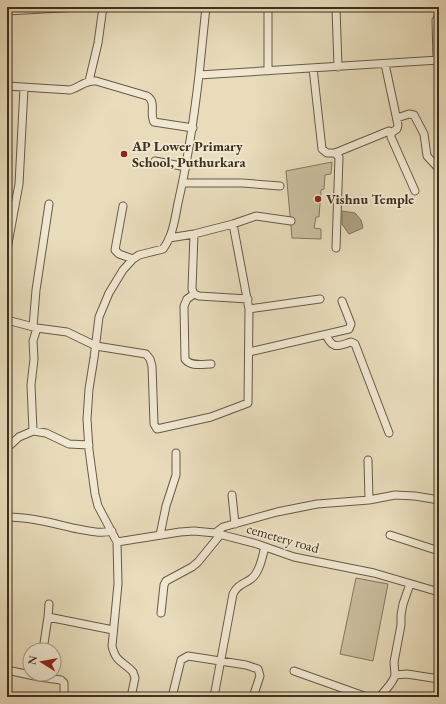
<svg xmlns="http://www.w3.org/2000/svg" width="446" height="704" viewBox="0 0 446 704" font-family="'EB Garamond',serif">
	<rect width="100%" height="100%" fill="#e8dcbb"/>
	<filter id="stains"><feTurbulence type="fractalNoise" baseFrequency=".005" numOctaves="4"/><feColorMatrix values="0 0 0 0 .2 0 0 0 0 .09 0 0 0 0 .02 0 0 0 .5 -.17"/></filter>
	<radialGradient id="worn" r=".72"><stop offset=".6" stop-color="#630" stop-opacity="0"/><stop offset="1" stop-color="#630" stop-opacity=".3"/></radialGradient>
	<path fill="#cbbfa0" stroke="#84775e" d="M332 162 331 174 325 175 324 189 321 190 319 217H316L314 228 321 229V239L292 238 286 171Z
		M356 578 388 584 373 661 340 654Z"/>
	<path fill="#aea185" stroke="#81735b" d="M342 211 355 213 361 220 363 228 349 234 342 224Z"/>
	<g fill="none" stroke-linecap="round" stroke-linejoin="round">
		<defs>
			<path id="minor" d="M206 7 199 75 439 60
				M336 7 338 67
				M7 11 79 7
				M436 20 437 60
				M385 64 398 125 397 129 391 133V137L415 191
				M313 68 322 149 327 153H335L339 157 336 248
				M268 71V7
				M89 81 98 43 103 7
				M7 86 70 90C81 87 84 80 96 81L147 96C157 102 149 113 154 122L193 128
				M397 118 409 114 414 115 424 134 427 156 439 169
				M335 153 389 131
				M155 161 186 167
				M183 183H242L280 186
				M123 206 115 250 119 254 133 259
				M194 234 192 289 194 294 199 296 248 299
				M169 238 194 234 233 224 256 216 291 221
				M7 249 19 184 24 88
				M194 294 187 299 184 306 185 359C190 367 203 364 211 364
				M249 309 320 299
				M7 320 37 328 67 332 96 346 146 354 150 359 152 366 154 424 157 429 211 417 248 403 249 309 233 224
				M33 327 36 290 49 204
				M326 335C333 350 338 346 351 342L355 344 389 433
				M249 352 349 329 351 324 342 301
				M33 431 31 385 34 359 33 341 37 328
				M7 448 19 437 33 431 46 433 69 444 89 445
				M368 460 369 500
				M232 495 235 524
				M7 517C31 517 55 524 78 529 90 531 100 534 112 531
				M215 533 223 527 277 512 317 504 369 500 395 495 415 496 439 500
				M160 535 166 506 176 475V453
				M390 535 439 551
				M117 542 180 532 194 531 215 533 257 544 294 557 374 573 439 592
				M161 613 164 585 166 581 192 567 198 562 220 535
				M48 617 113 630
				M43 650 48 617 49 604
				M7 670 39 677 61 680 64 683V697
				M294 671 367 697
				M395 675 394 662 401 625V615L403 604 410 584
				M131 697 135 678 133 672C123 661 116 663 112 646L118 584 117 542 98 506 95 494 89 450 87 419 89 389 94 358 99 317 109 293 123 270 133 259 139 255 163 249C173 236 175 218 178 203 188 160 194 118 199 75
				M172 697 181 660 188 656 246 665 258 669 260 676 253 697
				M214 697 233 594C237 585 244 584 251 579 260 572 262 557 265 547
				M380 697C385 689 393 684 395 675L407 674 439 679"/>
		</defs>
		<use href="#minor" stroke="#685a44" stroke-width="9"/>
		<use href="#minor" stroke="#f0e8d3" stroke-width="7"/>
	</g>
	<g fill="#8f2418" stroke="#f0e8d3" stroke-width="1.5">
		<circle cx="124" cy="154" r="4"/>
		<circle cx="318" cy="199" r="4"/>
	</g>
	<g text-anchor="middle" stroke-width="3.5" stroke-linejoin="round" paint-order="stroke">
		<g font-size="14" font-weight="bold" fill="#3e2f1d" stroke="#f0e8d3" text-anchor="start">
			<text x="132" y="151">AP Lower Primary<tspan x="132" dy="16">School, Puthurkara</tspan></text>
			<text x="326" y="204">Vishnu Temple</text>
		</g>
		<g font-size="14" fill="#3e2f1d" stroke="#f0e8d3">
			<text transform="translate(283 538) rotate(16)" y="5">cemetery road</text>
		</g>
	</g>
	<rect width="446" height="704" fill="none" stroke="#e8dcbb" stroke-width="24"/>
	<rect x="8" y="8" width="430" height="688" fill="none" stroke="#3e2f1d" stroke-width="2"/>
	<rect x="12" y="12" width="422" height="680" fill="none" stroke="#3e2f1d"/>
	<g transform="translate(42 662) rotate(281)"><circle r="19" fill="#f0e8d3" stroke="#a99e8a"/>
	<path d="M0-3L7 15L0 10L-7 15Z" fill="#8f2418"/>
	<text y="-6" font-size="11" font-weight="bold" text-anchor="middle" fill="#3e2f1d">N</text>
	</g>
	<rect width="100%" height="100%" filter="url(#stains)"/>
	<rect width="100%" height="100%" fill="url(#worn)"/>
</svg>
